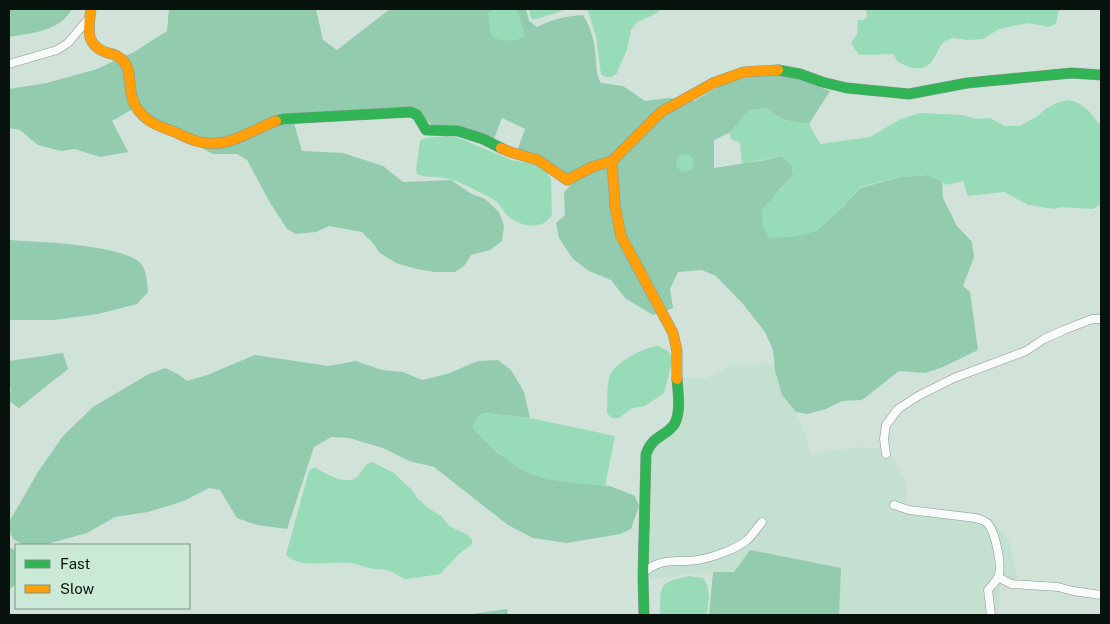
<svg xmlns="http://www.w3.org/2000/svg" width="1110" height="624" viewBox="0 0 1110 624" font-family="'Public Sans',sans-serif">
	<rect width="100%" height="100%" fill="#d1e2d8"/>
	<path fill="#c3e0d0" d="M761 363 775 366 782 394 796 412 807 441 810 455 835 450 864 447 881 449 891 454 907 484V492L903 503 915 509 952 510 977 513 991 519 1009 540 1017 579 1012 587 1000 584 998 615H839L841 568 750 550 734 572H713L647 579 649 455 652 445 678 428 682 422 683 416 682 378H706L734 364 745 367Z"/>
	<path fill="#92cbae" d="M9 9H72C60 31 32 33 9 37Z
		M169 9H316L323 40 337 50 390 9H526L529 21 537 27C552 19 567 16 583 15 590 26 594 39 595 52 597 63 595 74 601 83L623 86 645 101 669 98 694 101 723 84 755 75 790 76 830 91 809 124 784 120 765 108 749 110 731 132 714 140V168L765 160 781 156 792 165 793 176 779 190 815 232 844 206 860 188 901 177 927 175 942 181 943 198 957 226 972 242 974 257 963 286 970 292 978 350 943 367 925 373 899 371 862 400 842 401 826 409 807 414 796 412 782 395 775 370 773 350 765 332 743 304 716 276 702 270 678 272 670 289 673 308 653 315 625 298 611 280 589 271 573 259 559 238 556 223 565 215 564 193 571 184 517 151 525 129 502 118 493 141 433 126 420 114 292 116 302 151 343 153 383 166 403 182 451 180 470 193 485 199 499 212 504 226 502 241 490 250 471 255 464 266 455 272H435L417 269 396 263 380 253 372 242 362 232 329 226 316 232 296 234 287 229 269 201 247 160 237 154H213L156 123 138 106 112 121 128 152 100 157 75 149 61 151 38 145 20 130 9 128V89L47 83 97 69 134 52 167 31Z
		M9 240C35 242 127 244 142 265 147 273 147 283 148 292L137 304 98 314 54 320H9Z
		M63 353 68 369 19 408 9 401 11 388 9 384V361Z
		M255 355 328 366 356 361 382 370 403 372 422 380 447 374 478 361 498 360 511 370 524 392 530 418 484 413 477 417 473 428 499 454 561 481 610 486 635 496 639 506 631 529 620 534 567 543 533 538 508 525 434 467 409 461 383 448 349 438 331 437 314 447 287 529 257 525 237 518 220 490 209 488 184 501 148 512 115 517 87 533 43 545H24L13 539 9 529V522L38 472 63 436 93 407 147 375 165 368 178 374 187 381 207 375Z
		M9 547 16 551V584L9 590Z
		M750 550 841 568 839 615H709L713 572H734Z
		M507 609 508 615H471L473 614Z"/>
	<path fill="#98dbb8" d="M492 9H517L525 35 524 37C515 42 503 41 493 38L490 32 488 13Z
		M529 9H568L536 19H532L530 16Z
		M583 9H662L657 13 636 23 631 30 627 49 617 73C613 78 605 79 601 74L596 36 588 11Z
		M866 9H1059L1056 23 1050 27 1028 23 999 29 983 39 967 40 953 38 945 41C939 46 938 52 934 58 925 74 910 69 897 61L894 54 859 55 851 43 857 34 858 20H863L867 17Z
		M1068 100C1083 102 1091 113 1099 124L1101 123V204L1093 209 1061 207 1054 209 1028 205 1004 192 968 196 963 181 946 185 942 181 927 175 901 177 860 187 844 206 815 232 792 237 769 238 763 225 762 209 793 176 792 165 781 156 742 164 740 143 731 139 730 133 749 110 765 108 784 120 809 124 820 144 870 137 901 119 920 113 962 115 977 119 990 118 1005 126H1020L1038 116 1044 110 1057 103Z
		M446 136 459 138 511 160 533 164 544 169 551 179 552 214C544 231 522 227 509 217 503 212 501 204 493 199 477 191 462 182 445 178 436 176 425 178 417 174L416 169 420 141 425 138Z
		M676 163a9 9 0 1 1 18 0a9 9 0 1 1-18 0Z
		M658 346 668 351 673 359 664 393 645 406 632 408 619 418H612L607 413C608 403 606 382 611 373 618 361 645 347 658 346Z
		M484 413 530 418 615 436 605 486C582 483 556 483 533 475 511 467 489 444 473 428L477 417Z
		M372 462 394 473 412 490 418 499 428 508 441 516 449 526 468 535 472 540V544L460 553 440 574 407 579C400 578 396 573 390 571 385 569 379 570 374 569 366 568 359 564 351 563 331 560 302 570 286 555L309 471 313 468H316C326 474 348 487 358 476 363 470 364 465 372 462Z
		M689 576 703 578C712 589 708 602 707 615H660C661 585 657 583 689 576Z"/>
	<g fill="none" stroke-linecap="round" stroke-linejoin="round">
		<defs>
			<path id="street" d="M9 64 57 50 68 43 89 18
				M886 454 884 439 886 425 898 409 918 396 954 378 1026 351 1044 339 1064 330 1092 319H1101
				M894 505 909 510 976 518C979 519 984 520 987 523 995 530 1003 567 998 577 996 582 991 586 988 590L991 615
				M643 573C661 557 675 563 697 560 711 558 737 549 747 540 753 535 757 528 762 522
				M998 577 1011 584 1058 587 1073 591 1101 595"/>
			<path id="fast" d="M778 70 800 74 822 82 847 88 909 94 967 83 1072 73 1101 75
				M276 121 283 119 411 112 417 115 426 130 458 131 483 139 501 148
				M644 615 643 577 646 454C653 434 667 437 675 423 681 411 678 392 677 379"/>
			<path id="slow" d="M91 9C88 29 85 46 108 53 114 54 120 56 124 62 133 72 127 92 135 105 145 122 158 126 175 132 183 136 191 140 200 142 228 149 251 130 276 121
				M501 148 510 152 538 160 567 180 592 167 612 161
				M677 379V351L673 333 621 236 615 206 612 161 661 112 713 83 744 72 778 70"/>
		</defs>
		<use href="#street" stroke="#8b9790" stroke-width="9"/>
		<use href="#fast" stroke="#8b9790" stroke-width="11"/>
		<use href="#slow" stroke="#8b9790" stroke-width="11"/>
		<use href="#street" stroke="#f8fbf9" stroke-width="8"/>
		<use href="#fast" stroke="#30b455" stroke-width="10"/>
		<use href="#slow" stroke="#ff9f0a" stroke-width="10"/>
	</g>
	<rect width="1110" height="624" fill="none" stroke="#08130d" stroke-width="20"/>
	<rect x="15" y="544" width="175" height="65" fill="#cae9d7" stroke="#7c9386"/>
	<rect x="25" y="560" width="25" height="8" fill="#30b455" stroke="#7c9386"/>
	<text x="60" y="569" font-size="15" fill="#08130d">Fast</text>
	<rect x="25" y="585" width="25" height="8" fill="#ff9f0a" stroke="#7c9386"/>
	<text x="60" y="594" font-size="15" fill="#08130d">Slow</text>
</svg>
